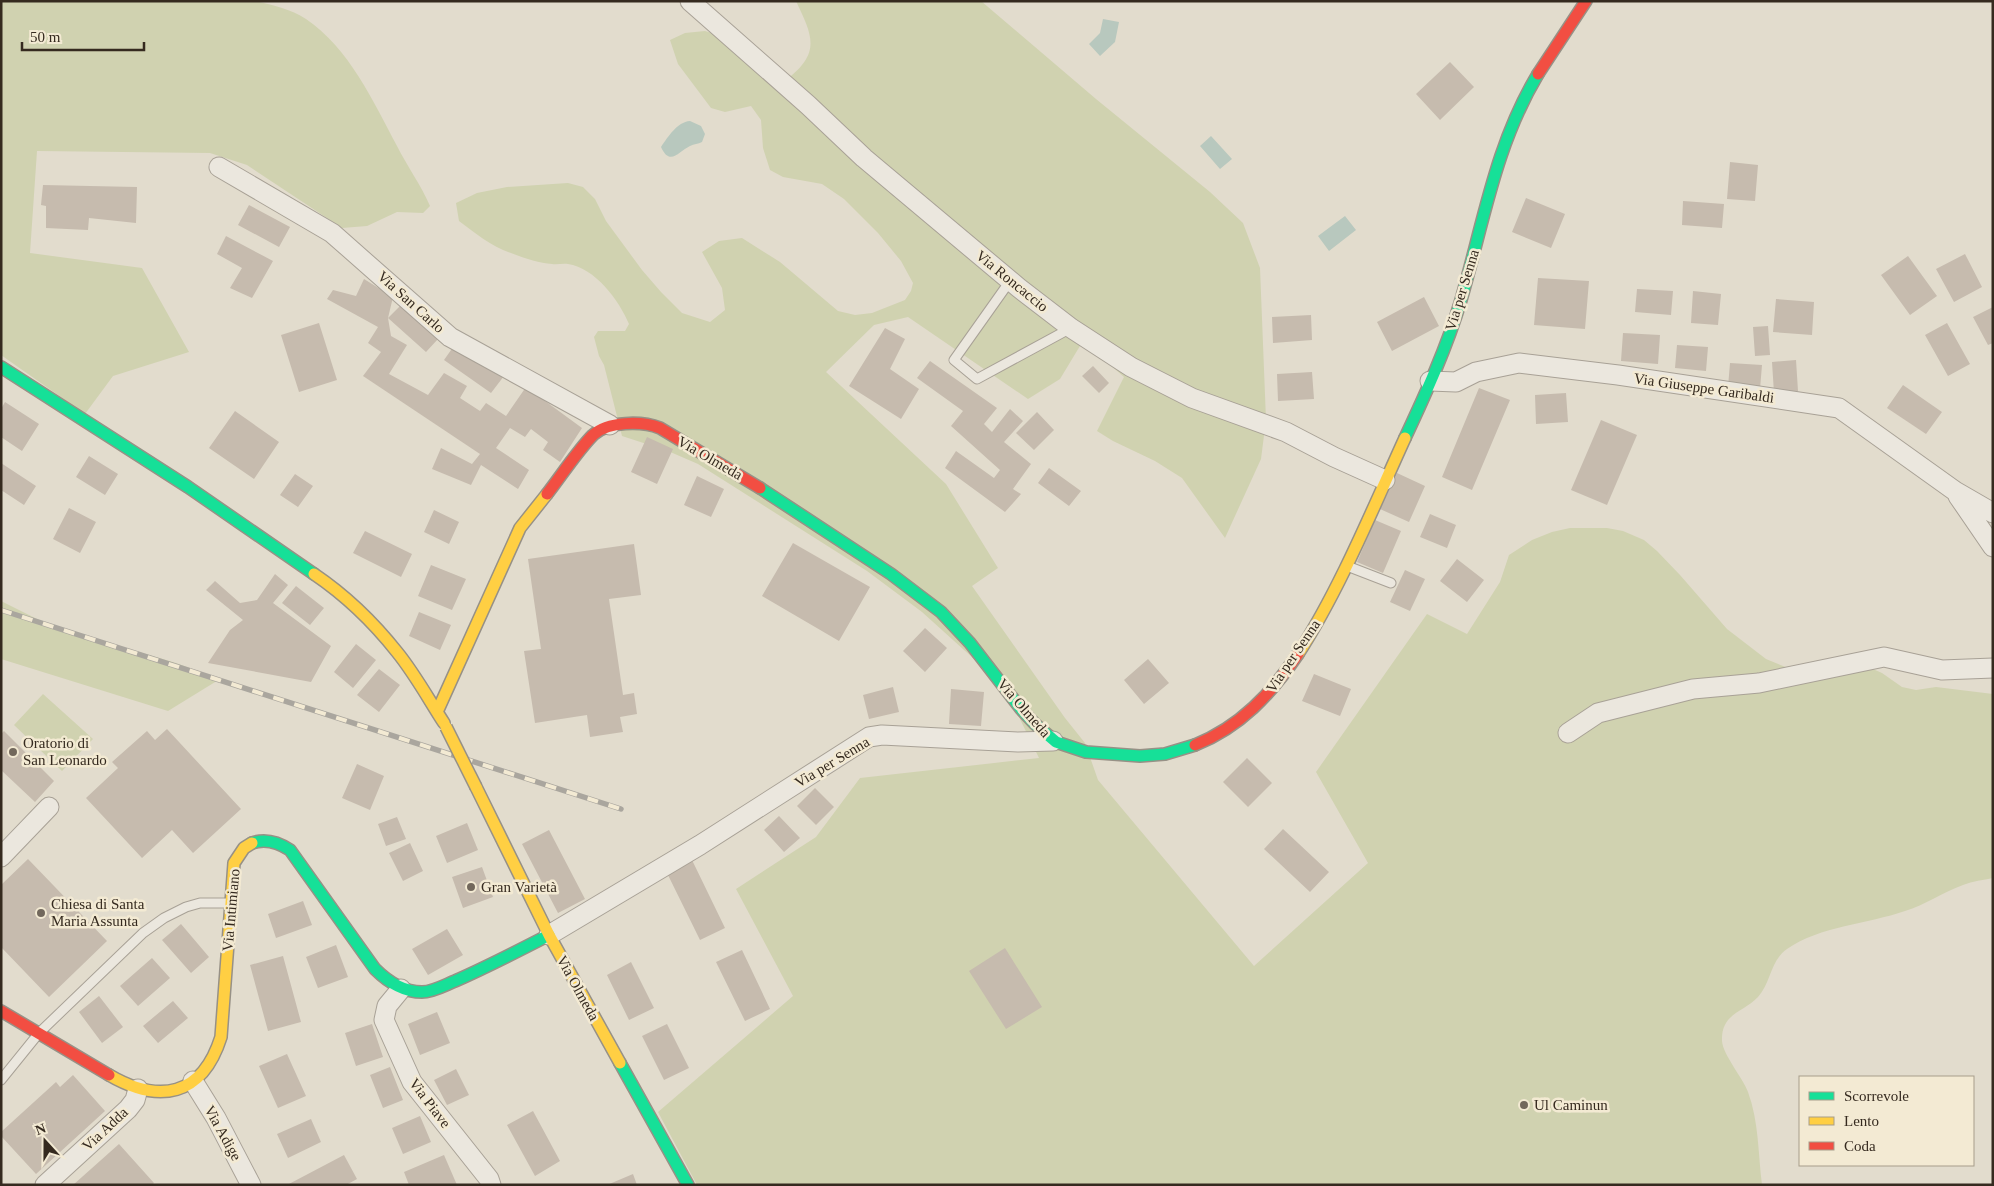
<svg xmlns="http://www.w3.org/2000/svg" width="1994" height="1186" viewBox="0 0 1994 1186" font-family="Georgia,serif">
	<rect width="100%" height="100%" fill="#e2dccd"/>
	<path fill="#d0d2b0" d="M1 1H255C272 5 291 9 306 19 349 48 373 101 397 146 407 166 421 185 430 206L423 213 397 212 367 226 342 228 247 165 210 153 37 151 30 253 142 268 189 352 113 376 85 414 1 355Z
		M796 1H981L1096 99 1210 192 1243 223 1260 268 1266 420 1261 459 1225 538 1182 478 1155 461 1113 441 1097 431 1124 377 1083 341 1060 379 1028 399 908 317 874 325 826 372 946 484 998 568 972 586 1065 718 1085 743 1098 780 1254 966 1368 863 1316 772 1427 614 1467 634 1500 582 1509 555 1532 540 1552 532 1570 528H1607L1623 531 1644 540 1657 551 1680 575 1727 629 1766 659 1788 668 1866 666 1882 673 1902 687 1916 690 1936 687 1993 694V878C1983 880 1973 881 1963 885 1943 892 1925 905 1905 911 1868 924 1820 926 1787 949 1770 961 1771 983 1758 997 1743 1013 1721 1013 1722 1041 1723 1055 1743 1078 1748 1092 1759 1122 1758 1153 1762 1185H697L658 1112 793 996 736 889 816 837 860 778 1039 758 1018 715 995 678 922 612 867 571 698 464 668 451 622 436 604 365 599 356 594 337 598 331H625L629 324C619 300 595 268 568 264 563 263 557 265 552 264 539 263 524 258 511 253 492 247 475 233 459 221L456 203 477 193 507 187 568 183 583 187 595 199 606 221 642 270 661 292 682 313 710 322 725 310 722 288 702 252 719 241 742 238 780 262 838 311 855 315 872 313 905 300 911 291 913 283 901 261 878 233 844 199 822 184 783 177 770 170 763 148 761 120 751 106 725 112 711 108 678 64 670 40 685 33 705 31 721 36 761 51 786 80C821 53 813 37 796 1Z
		M1 601 49 625 176 663 220 679 168 711 1 659Z
		M43 694 93 739 62 771 14 725Z"/>
	<path fill="#b8c8be" d="M1103 19 1119 22 1115 42 1100 56 1089 44 1100 33Z
		M690 121 701 126 705 134 702 142C698 144 694 144 690 146 679 151 670 167 661 147 668 137 677 122 690 121Z
		M1211 136 1232 159 1220 169 1200 146Z
		M1345 216 1356 230 1329 251 1318 236Z"/>
	<path fill="#c6bbae" d="M1450 62 1474 87 1440 120 1416 94Z
		M1730 162 1758 165 1755 201 1727 199Z
		M43 185 137 187 136 223 89 218 88 230 46 228V206L41 205Z
		M1526 198 1565 214 1551 248 1512 232Z
		M1683 201 1724 204 1722 228 1682 225Z
		M249 205 290 227 279 247 238 225Z
		M226 236 273 261 252 298 230 288 242 268 217 254Z
		M1965 254 1982 287 1954 302 1936 269Z
		M1908 256 1937 296 1910 315 1881 275Z
		M1538 278 1589 281 1585 329 1534 325Z
		M364 279 393 297 388 318 391 336 407 345 389 374 428 395 444 373 467 386 460 398 480 411 486 403 506 416 526 387 582 428 560 462 543 450 548 442 531 429 525 437 510 428 496 448 529 470 518 489 481 465 471 485 432 469 441 448 472 464 480 454 363 376 381 352 368 343 378 327 327 299 333 290 356 296Z
		M1637 289 1673 291 1671 315 1635 312Z
		M1693 291 1721 294 1718 325 1691 323Z
		M1424 297 1439 326 1392 351 1377 322Z
		M1776 299 1814 302 1812 335 1773 332Z
		M401 305 438 339 426 352 388 318Z
		M1993 307V343L1988 345 1973 317Z
		M1311 315 1312 340 1273 343 1272 317Z
		M319 323 337 380 299 392 281 335Z
		M1947 323 1970 364 1948 376 1925 335Z
		M1768 326 1770 355 1755 356 1753 327Z
		M885 328 905 339 890 369 919 389 901 419 849 386Z
		M1623 333 1660 335 1658 364 1621 361Z
		M456 343 504 376 491 393 444 360Z
		M1677 345 1708 347 1706 371 1675 368Z
		M1796 360 1798 391 1774 393 1772 362Z
		M930 361 997 408 984 424 992 432 1010 409 1023 421 1004 442 1031 464 1013 489 1021 494 1005 512 945 468 956 451 994 478 1000 470 951 426 963 411 917 378Z
		M1730 363 1762 365 1760 389 1728 387Z
		M1093 366 1109 383 1099 393 1082 376Z
		M1312 372 1314 399 1278 401 1277 374Z
		M1903 385 1942 412 1926 434 1887 408Z
		M1479 388 1510 400 1472 490 1442 477Z
		M1566 393 1568 422 1536 424 1535 395Z
		M5 402 39 424 22 451 1 437V409Z
		M235 411 279 442 254 479 209 448Z
		M1037 412 1054 430 1034 450 1016 433Z
		M1601 420 1637 435 1607 505 1571 490Z
		M647 437 673 449 657 484 631 472Z
		M89 456 118 474 105 495 76 477Z
		M1 463 36 486 24 505 1 490Z
		M1049 468 1081 491 1069 506 1038 483Z
		M1397 473 1425 486 1409 522 1380 509Z
		M295 474 313 486 298 507 280 495Z
		M697 476 724 489 711 517 684 505Z
		M69 508 96 522 80 553 53 539Z
		M434 510 459 522 449 544 424 532Z
		M1430 514 1456 525 1447 548 1420 537Z
		M1375 520 1401 531 1383 573 1357 562Z
		M365 531 412 554 401 577 353 553Z
		M793 543 870 587 839 641 762 596Z
		M634 544 641 595 609 599 623 695 634 693 637 714 620 717 623 732 590 737 587 715 535 723 524 651 541 649 528 559Z
		M1457 559 1484 580 1467 602 1440 581Z
		M431 565 466 579 452 610 418 596Z
		M1405 570 1425 579 1410 611 1390 602Z
		M275 574 288 585 273 603 331 646 311 682 208 663 230 630 243 620 206 590 215 581 240 603 257 600Z
		M296 586 324 608 310 625 282 603Z
		M419 612 451 625 440 650 409 636Z
		M925 628 947 648 925 672 903 651Z
		M356 644 376 660 353 688 334 672Z
		M1148 659 1169 683 1144 704 1124 680Z
		M379 669 400 685 379 712 357 695Z
		M1314 674 1351 689 1340 716 1302 701Z
		M893 687 899 712 869 719 863 695Z
		M951 689 984 692 981 726 949 724Z
		M167 729 241 809 193 853 172 830 142 858 86 798 118 768 112 762 147 731 155 740Z
		M4 731 54 781 35 802 1 770V734Z
		M1247 758 1272 783 1248 807 1223 782Z
		M357 764 384 776 370 810 342 798Z
		M815 788 834 807 816 825 797 806Z
		M779 816 800 838 784 852 764 830Z
		M397 817 406 839 386 846 378 824Z
		M467 823 478 850 447 863 436 836Z
		M1283 829 1329 872 1310 892 1264 849Z
		M549 830 585 899 558 913 522 844Z
		M410 843 423 871 403 881 389 853Z
		M28 859 107 941 49 997 1 947V885Z
		M692 860 725 928 700 940 667 873Z
		M482 867 493 897 463 908 452 877Z
		M303 901 312 925 276 938 268 914Z
		M181 924 209 957 191 973 162 940Z
		M447 929 463 955 428 975 412 949Z
		M336 945 348 977 318 988 306 957Z
		M1005 948 1042 1007 1006 1029 969 971Z
		M742 950 770 1009 745 1021 716 962Z
		M283 956 301 1022 268 1031 250 965Z
		M152 958 170 978 138 1006 120 986Z
		M631 962 654 1008 629 1020 607 975Z
		M99 996 123 1027 102 1043 79 1012Z
		M173 1001 188 1018 158 1043 143 1026Z
		M437 1012 450 1043 420 1055 408 1024Z
		M372 1024 383 1057 356 1066 345 1033Z
		M667 1024 689 1068 664 1080 642 1036Z
		M287 1054 306 1096 278 1108 259 1066Z
		M390 1067 403 1100 383 1108 370 1075Z
		M456 1069 469 1095 447 1105 434 1080Z
		M73 1075 105 1111 36 1174 1 1136V1132L56 1082 60 1087Z
		M533 1111 560 1161 535 1176 507 1125Z
		M420 1116 431 1142 403 1154 392 1128Z
		M311 1119 321 1142 288 1158 277 1134Z
		M119 1144 154 1183 152 1185H73Z
		M344 1155 357 1179 346 1185H287Z
		M444 1155 457 1185H409L404 1172Z
		M633 1174 637 1185H607Z"/>
	<g fill="none" stroke-linecap="round" stroke-linejoin="round">
		<defs>
			<path id="lane" d="M1010 281 954 360 977 379 1071 328
				M1347 566 1391 583
				M1 1080 39 1033 143 933 164 918 186 907 200 903H228"/>
			<path id="street" d="M690 1 808 105 864 158 1019 288 1071 328 1131 367 1192 398 1286 432 1334 457 1385 480
				M219 167 332 233 450 337 610 425
				M1430 381 1456 382 1476 372 1519 363 1618 375 1839 408 1955 491 1993 513
				M1958 496 1993 547
				M1568 733 1598 713 1693 689 1759 683 1884 657 1942 670 1993 668
				M1 857 49 807
				M549 935 700 845 869 737 882 735 1018 742 1053 741
				M401 989 387 1006 384 1020 412 1082 489 1179 491 1185
				M193 1081 216 1118 251 1185
				M45 1185 128 1109 135 1100 138 1089"/>
			<path id="fast" d="M1 367 188 487 314 574
				M1405 438C1426 393 1447 347 1461 300 1484 221 1495 146 1538 74
				M760 488 891 574 941 612 970 643 1021 709 1035 724 1056 742 1086 752 1140 756 1165 754 1195 745
				M252 843C266 838 278 842 290 850L375 969C388 982 403 992 422 992 433 992 445 985 455 981 487 967 518 951 549 935
				M620 1063 688 1185"/>
			<path id="slow" d="M314 574C345 595 374 623 397 652 415 674 429 700 444 723
				M1298 654C1340 589 1373 508 1405 438
				M437 712 520 528 547 494
				M476 787 549 935 620 1063
				M109 1075C159 1104 202 1097 221 1037L234 863 244 848 252 843"/>
			<path id="jam" d="M1538 74 1586 1
				M547 494C561 476 578 450 593 435 608 421 642 421 660 428L760 488
				M1195 745C1240 727 1271 694 1298 654
				M1 1011 109 1075"/>
		</defs>
		<use href="#lane" stroke="#a8a196" stroke-width="11"/>
		<use href="#street" stroke="#a8a196" stroke-width="21"/>
		<use href="#fast" stroke="#979186" stroke-width="14"/>
		<use href="#slow" stroke="#979186" stroke-width="14"/>
		<use href="#jam" stroke="#979186" stroke-width="14"/>
		<use href="#lane" stroke="#ebe7de" stroke-width="9"/>
		<use href="#street" stroke="#ebe7de" stroke-width="19"/>
		<use href="#fast" stroke="#16e098" stroke-width="11"/>
		<use href="#slow" stroke="#ffcf43" stroke-width="11"/>
		<use href="#jam" stroke="#f24e42" stroke-width="11"/>
		<defs>
			<path id="rail" d="M1 610 621 809"/>
		</defs>
		<use href="#rail" stroke="#aaa69e" stroke-width="5.5"/>
		<use href="#rail" stroke="#f3ead3" stroke-width="4" stroke-dasharray="11" stroke-linecap="butt"/>
		<defs>
			<path id="slow-bridge" d="M446 727 476 787"/>
		</defs>
		<use href="#slow-bridge" stroke="#979186" stroke-width="14" stroke-linecap="butt"/>
		<use href="#slow-bridge" stroke="#ffcf43" stroke-width="11"/>
	</g>
	<g fill="#72685c" stroke="#f3ead3" stroke-width="2">
		<circle cx="13" cy="752" r="5"/>
		<circle cx="471" cy="887" r="5"/>
		<circle cx="41" cy="913" r="5"/>
		<circle cx="1524" cy="1105" r="5"/>
	</g>
	<g text-anchor="middle" stroke-width="5" stroke-linejoin="round" paint-order="stroke">
		<g font-size="15" fill="#352a1f" stroke="#f3ead3">
			<text transform="translate(1012 281) rotate(39)" y="5">Via Roncaccio</text>
			<text transform="translate(1462 290) rotate(-73)" y="5">Via per Senna</text>
			<text transform="translate(411 302) rotate(42)" y="5">Via San Carlo</text>
			<text transform="translate(1704 388) rotate(8)" y="5">Via Giuseppe Garibaldi</text>
			<text transform="translate(710 458) rotate(30)" y="5">Via Olmeda</text>
			<text transform="translate(1293 656) rotate(-56)" y="5">Via per Senna</text>
			<text transform="translate(1024 708) rotate(49)" y="5">Via Olmeda</text>
			<text transform="translate(832 762) rotate(-31)" y="5">Via per Senna</text>
			<text transform="translate(231 910) rotate(-85)" y="5">Via Intimiano</text>
			<text transform="translate(578 988) rotate(61)" y="5">Via Olmeda</text>
			<text transform="translate(430 1103) rotate(53)" y="5">Via Piave</text>
			<text transform="translate(105 1129) rotate(-43)" y="5">Via Adda</text>
			<text transform="translate(223 1133) rotate(61)" y="5">Via Adige</text>
		</g>
		<g font-size="15" fill="#352a1f" stroke="#f3ead3" text-anchor="start">
			<text x="23" y="748">Oratorio di<tspan x="23" dy="17">San Leonardo</tspan></text>
			<text x="481" y="892">Gran Varietà</text>
			<text x="51" y="909">Chiesa di Santa<tspan x="51" dy="17">Maria Assunta</tspan></text>
			<text x="1534" y="1110">Ul Caminun</text>
		</g>
	</g>
	<rect width="1994" height="1186" fill="none" stroke="#352a1f" stroke-width="5"/>
	<rect x="1799" y="1076" width="175" height="90" fill="#f3ead3" stroke="#a79d8b"/>
	<rect x="1809" y="1092" width="25" height="8" fill="#16e098" stroke="#a79d8b"/>
	<text x="1844" y="1101" font-size="15" fill="#352a1f">Scorrevole</text>
	<rect x="1809" y="1117" width="25" height="8" fill="#ffcf43" stroke="#a79d8b"/>
	<text x="1844" y="1126" font-size="15" fill="#352a1f">Lento</text>
	<rect x="1809" y="1142" width="25" height="8" fill="#f24e42" stroke="#a79d8b"/>
	<text x="1844" y="1151" font-size="15" fill="#352a1f">Coda</text>
	<g transform="translate(45 1141) rotate(339)" stroke="#f3ead3" stroke-width="4" paint-order="stroke">
	<path d="M0-4L9 19L0 12L-9 19Z" fill="#352a1f"/>
	<text y="-8" font-size="14" font-weight="bold" text-anchor="middle" fill="#352a1f">N</text>
	</g>
	<path d="M22 42v8h122v-8" fill="none" stroke="#352a1f" stroke-width="2.5"/>
	<text x="30" y="42" font-size="15" fill="#352a1f" stroke="#f3ead3" stroke-width="4" paint-order="stroke">50 m</text>
</svg>
